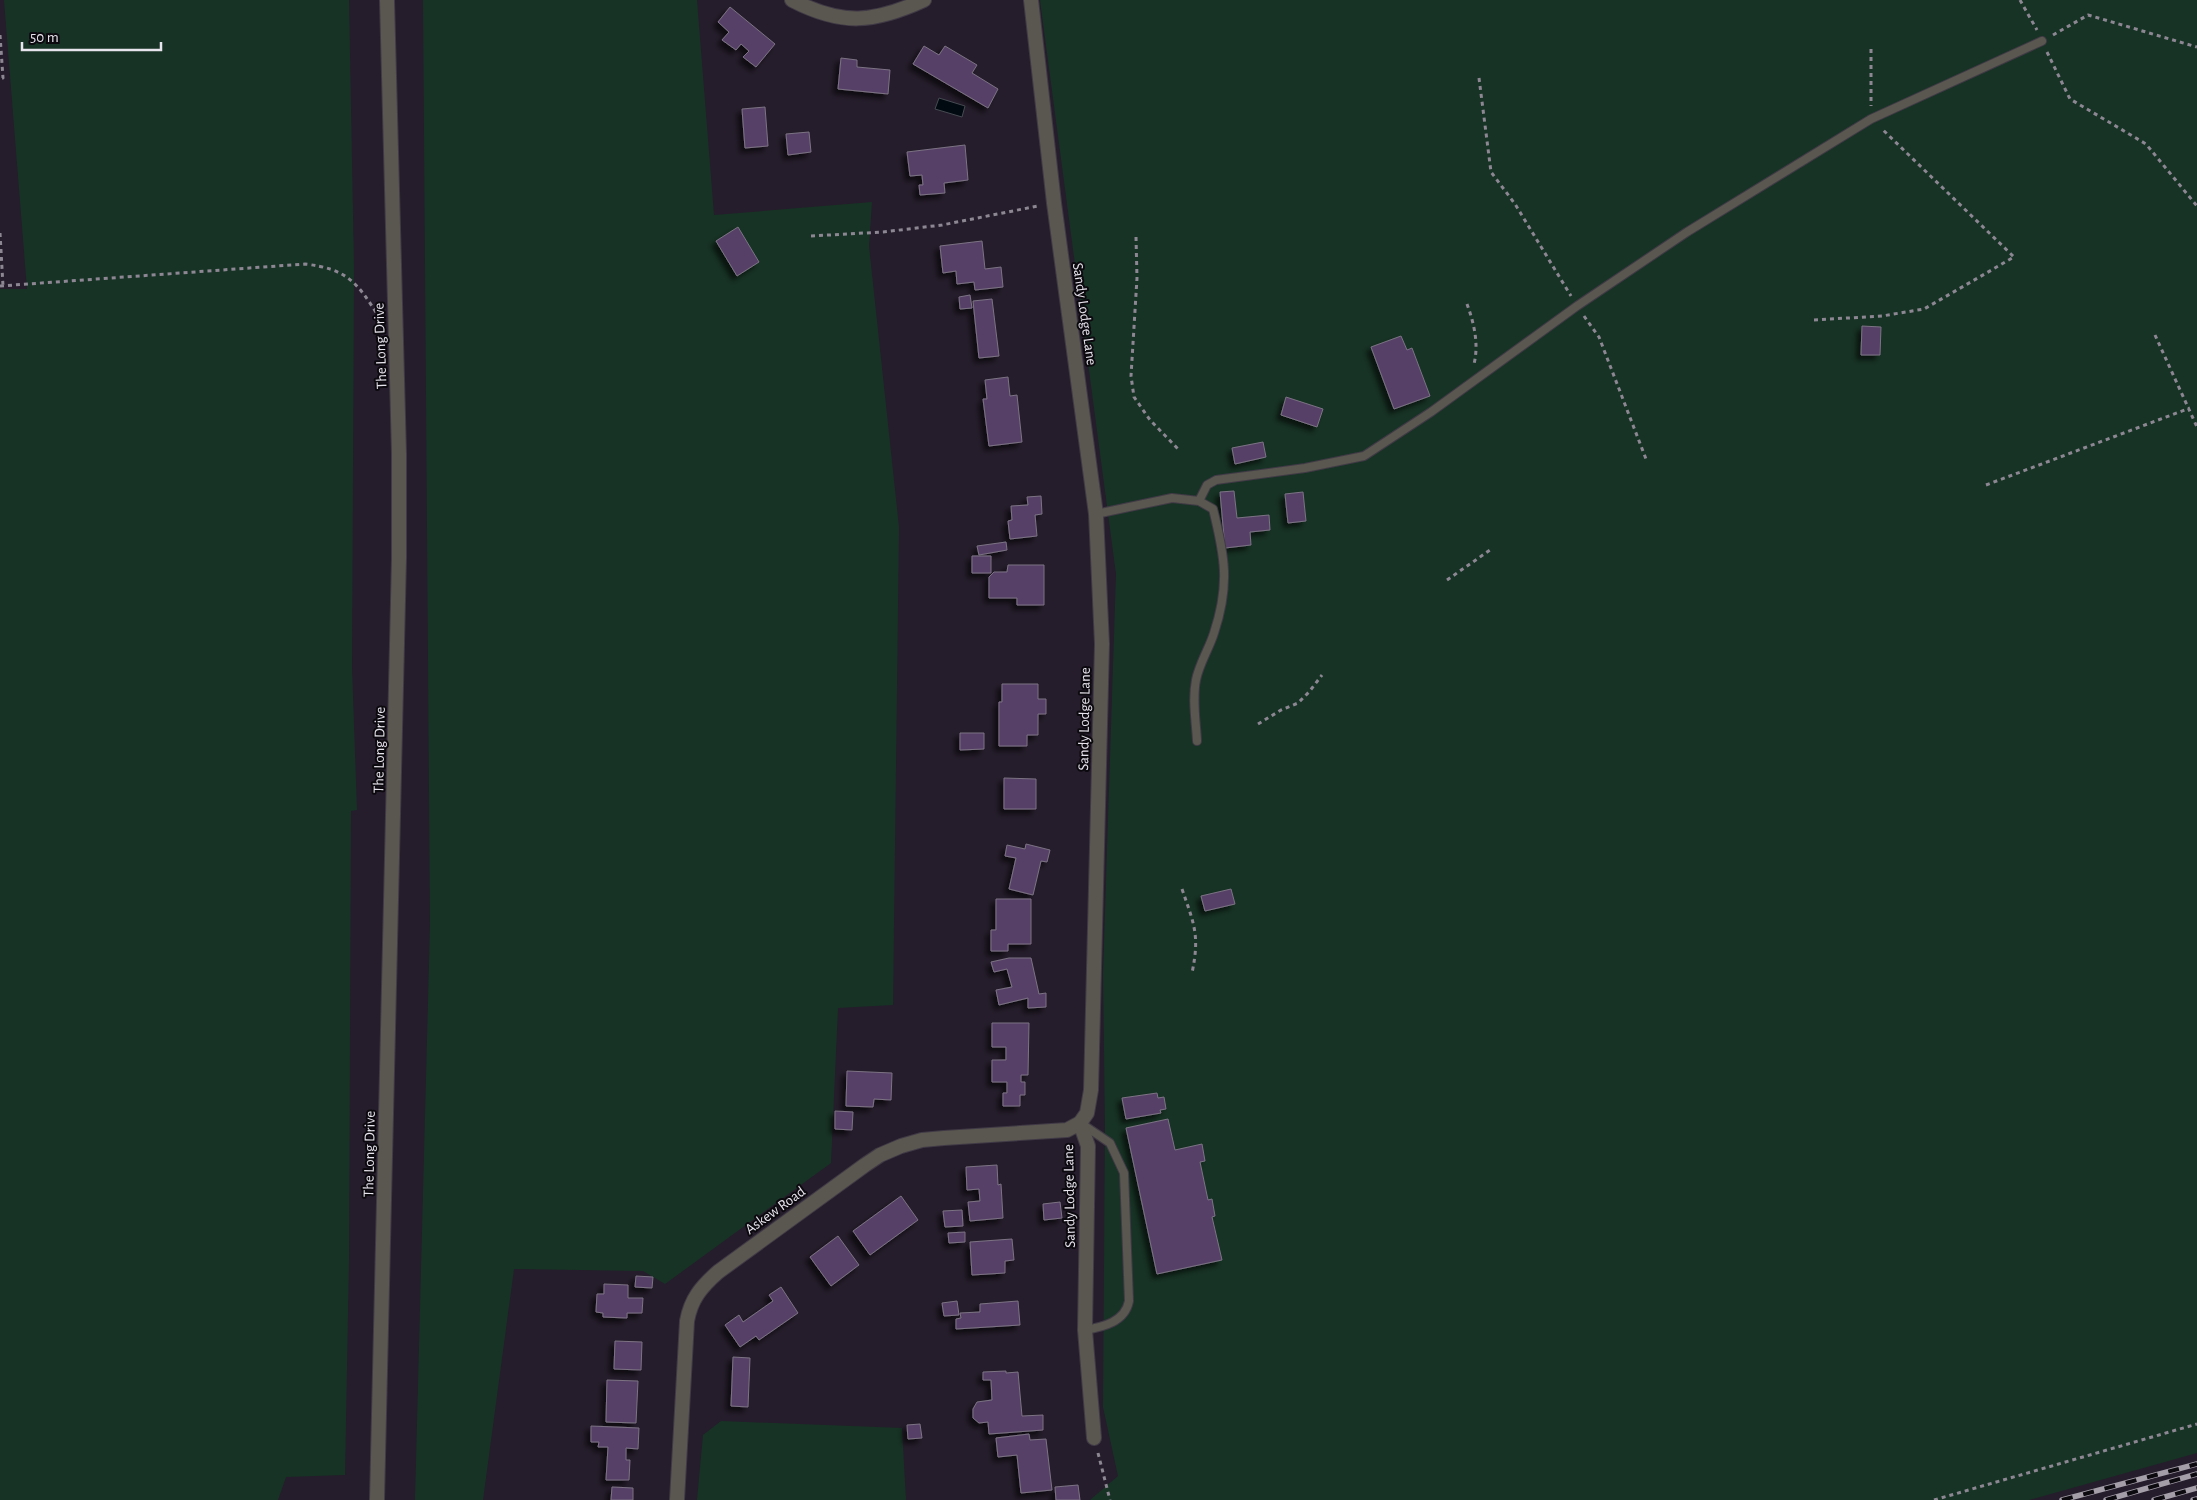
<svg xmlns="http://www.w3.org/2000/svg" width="2197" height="1500" viewBox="0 0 2197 1500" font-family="'Alegreya Sans',sans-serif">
	<defs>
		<filter id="shadow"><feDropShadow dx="-4.5" dy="4.5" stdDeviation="2.5" flood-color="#0009"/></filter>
	</defs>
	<rect width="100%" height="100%" fill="#251d2b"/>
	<path fill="#173325" d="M4 0H349L354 268 352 668 357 810 351 811 349 1260 345 1475 286 1477 278 1500H0V289H27Z
		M423 0H697L714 215 872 202 869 246 899 527 893 1005 838 1008 831 1163 665 1284 643 1271 514 1269 483 1500H415L430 925Z
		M1040 0H2197V1453L2029 1500H1090L1118 1476 1103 1407 1105 1126 1103 974 1116 574Z
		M721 1421 902 1428 906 1500H697L703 1435Z"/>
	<path fill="#000a10" stroke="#464b52" d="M939 98 965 106 962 117 935 109Z"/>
	<path fill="#564167" stroke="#7c7384" filter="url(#shadow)" d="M730 7 775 44 756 67 743 57 749 51 741 44 736 50 722 40 729 32 718 22Z
		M924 46 939 55 945 46 977 65 972 73 998 89 988 108 913 64Z
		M841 58 857 60V67L890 70 888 94 838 89Z
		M765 107 768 146 745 148 742 109Z
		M809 132 811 152 788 155 786 134Z
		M965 145 968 180 944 183 945 193 920 195 919 185H923L922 175 910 176 907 152Z
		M738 227 759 262 737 276 716 241Z
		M982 241 985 269 1001 267 1003 287 975 290 974 282 957 284 956 271 943 273 940 246Z
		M970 295 972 308 960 309 959 297Z
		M992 299 999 356 979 358 973 301Z
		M1862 326 1881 327 1880 355H1861Z
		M1401 336 1407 350 1412 348 1430 396 1394 409 1371 347Z
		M1008 377 1010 396 1017 395 1022 442 989 446 983 399H987L985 380Z
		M1286 397 1323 409 1317 427 1281 415Z
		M1263 442 1266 457 1235 464 1232 448Z
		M1234 491 1237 518 1269 515 1270 530 1250 532 1251 545 1225 548 1220 492Z
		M1303 492 1306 521 1288 523 1285 494Z
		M1041 496 1042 514 1035 515 1037 536 1010 539 1008 521 1012 520 1011 506 1028 505 1027 497Z
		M1006 542 1007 550 979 555 977 546Z
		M972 556H991V573H972Z
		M1008 565H1044V605H1017V598H989V577L994 572H1007Z
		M1002 684H1038V699H1046V714H1038V735H1027V746H999V702H1002Z
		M960 733H984V749L960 750Z
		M1004 778 1036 779V809H1004Z
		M1026 844 1050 850 1047 862 1041 861 1033 895 1009 889 1016 858 1005 856 1007 845 1025 849Z
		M1231 889 1235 904 1205 911 1201 896Z
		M996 899H1031V944H1008V951H991V930H996Z
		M1009 958H1031L1039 994 1046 993V1007L1028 1008V998L999 1005 996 990 1012 987 1007 969 994 972 991 962Z
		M992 1023H1029L1028 1075H1021V1082H1025V1095H1020V1106H1003V1093H1007V1082H992V1060H1006V1047H992Z
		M847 1071 892 1073 891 1100 874 1099 873 1107 846 1106Z
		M1157 1093 1158 1098 1164 1097 1166 1109 1160 1110 1161 1113 1126 1119 1122 1098Z
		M835 1111 853 1112 852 1130 835 1129Z
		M1168 1119 1175 1150 1202 1144 1205 1161 1200 1162 1208 1200 1212 1199 1215 1216 1212 1217 1222 1260 1157 1274 1126 1128Z
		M997 1165 998 1185 1001 1184 1003 1218 970 1221 968 1202 980 1201 979 1189 967 1190 966 1167Z
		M901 1196 918 1220 870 1255 853 1231Z
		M1060 1202 1062 1218 1044 1220 1043 1204Z
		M962 1210 963 1226 945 1227 943 1211Z
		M965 1232V1242L949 1243 948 1233Z
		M838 1236 859 1265 831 1286 810 1257Z
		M1012 1239 1014 1260 1005 1261V1273L972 1275 970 1242Z
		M636 1276 653 1277 652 1288 635 1287Z
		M604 1284 628 1285V1298H643L642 1313H627V1318L603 1317V1313L596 1312 597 1294H604Z
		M781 1287 798 1313 759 1340 756 1336 740 1347 725 1325 739 1315 743 1322 773 1301 769 1295Z
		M957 1301 959 1315 944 1316 942 1303Z
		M1018 1301 1020 1325 956 1329V1319L961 1318 960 1313 980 1312V1304Z
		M615 1341 642 1342 641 1370 614 1369Z
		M733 1357 750 1358 748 1407 731 1406Z
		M1006 1371V1373L1018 1372 1022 1416 1043 1415V1430L989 1434 988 1422 979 1423 973 1418V1409L977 1402 992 1400 991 1380H983V1372Z
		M607 1380 638 1381 636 1423 606 1422Z
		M920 1424 922 1438 908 1439 907 1425Z
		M591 1426 639 1428 638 1449 626 1448V1460H630L629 1480H606L608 1447H598L599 1442H591Z
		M1029 1434 1030 1440 1046 1439 1052 1490 1021 1493 1017 1455 998 1457 996 1438Z
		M1078 1485 1080 1500H1056L1055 1487Z
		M612 1487 633 1488V1500H611Z"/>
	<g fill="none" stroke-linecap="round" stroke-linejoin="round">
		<defs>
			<path id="service" d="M1199 501 1207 485 1216 480 1305 468 1364 456 1431 412 1577 306 1687 232 1871 119 2042 41
				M1096 514 1172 498 1199 501 1213 509C1225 557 1230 585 1214 633 1209 649 1199 664 1196 680 1192 700 1196 721 1197 741
				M1082 1124 1110 1143 1124 1173 1129 1301C1125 1322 1103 1327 1085 1330"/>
			<path id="minor" d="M792 0C842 26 874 23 924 0
				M1031 0 1054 203 1096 514 1102 644 1091 1090 1087 1113 1080 1123 1088 1146 1085 1330 1094 1438
				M377 1500 399 558V454L387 0
				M677 1500 687 1321C691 1299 701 1287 718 1272L865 1165 880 1155 901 1146 922 1140 944 1138 1067 1130 1080 1123"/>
		</defs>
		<use href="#service" stroke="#403946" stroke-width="10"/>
		<use href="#minor" stroke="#403946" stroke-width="16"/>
		<path stroke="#8d8793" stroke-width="3" stroke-dasharray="4 4" stroke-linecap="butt" d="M2020 0 2037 30
			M0 35 3 78H0
			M2053 35 2088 15 2197 47
			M1871 49V106
			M2047 52 2070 99 2146 144 2197 206
			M1479 78 1491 172 1515 204 1571 296
			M0 233 3 286
			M811 236 883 232 942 225 1038 206
			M1136 237 1137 278 1131 376 1134 397 1150 420 1179 450
			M0 286 305 264C347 269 357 282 379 317
			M1467 304C1474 323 1479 344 1474 364
			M1584 316 1599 337 1646 459
			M1814 320 1882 316 1924 309 2014 257 1881 128
			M2155 335 2197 427
			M1986 485 2190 408
			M1447 580 1490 550
			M1258 724 1281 710 1298 703 1309 692 1322 675
			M1182 889C1194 924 1200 935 1192 973
			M1098 1453 1110 1500
			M1934 1500 2197 1424"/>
		<use href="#service" stroke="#59574f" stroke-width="8"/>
		<use href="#minor" stroke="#59574f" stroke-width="14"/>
		<defs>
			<path id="rail" d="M2062 1500 2197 1464
				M2106 1500 2197 1474
				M2154 1500 2197 1488
				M2193 1500 2197 1499"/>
		</defs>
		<use href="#rail" stroke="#a49ea9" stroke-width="5.5"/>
		<use href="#rail" stroke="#0c090f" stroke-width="4" stroke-dasharray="11" stroke-linecap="butt"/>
	</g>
	<g text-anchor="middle" stroke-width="4" stroke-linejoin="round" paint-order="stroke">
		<g font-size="15" fill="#e8e4ed" stroke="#0c090f">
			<text transform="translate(1085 314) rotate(82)" y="5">Sandy Lodge Lane</text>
			<text transform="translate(380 346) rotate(-92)" y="5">The Long Drive</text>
			<text transform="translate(1084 719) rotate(-89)" y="5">Sandy Lodge Lane</text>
			<text transform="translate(379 750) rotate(-89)" y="5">The Long Drive</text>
			<text transform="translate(369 1154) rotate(-89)" y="5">The Long Drive</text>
			<text transform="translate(1069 1196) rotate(-91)" y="5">Sandy Lodge Lane</text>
			<text transform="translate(775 1210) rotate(-36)" y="5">Askew Road</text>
		</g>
	</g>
	<path d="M22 42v8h139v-8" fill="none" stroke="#e8e4ed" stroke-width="2.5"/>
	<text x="30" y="42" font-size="15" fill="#e8e4ed" stroke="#0c090f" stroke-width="4" paint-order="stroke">50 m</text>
</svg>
